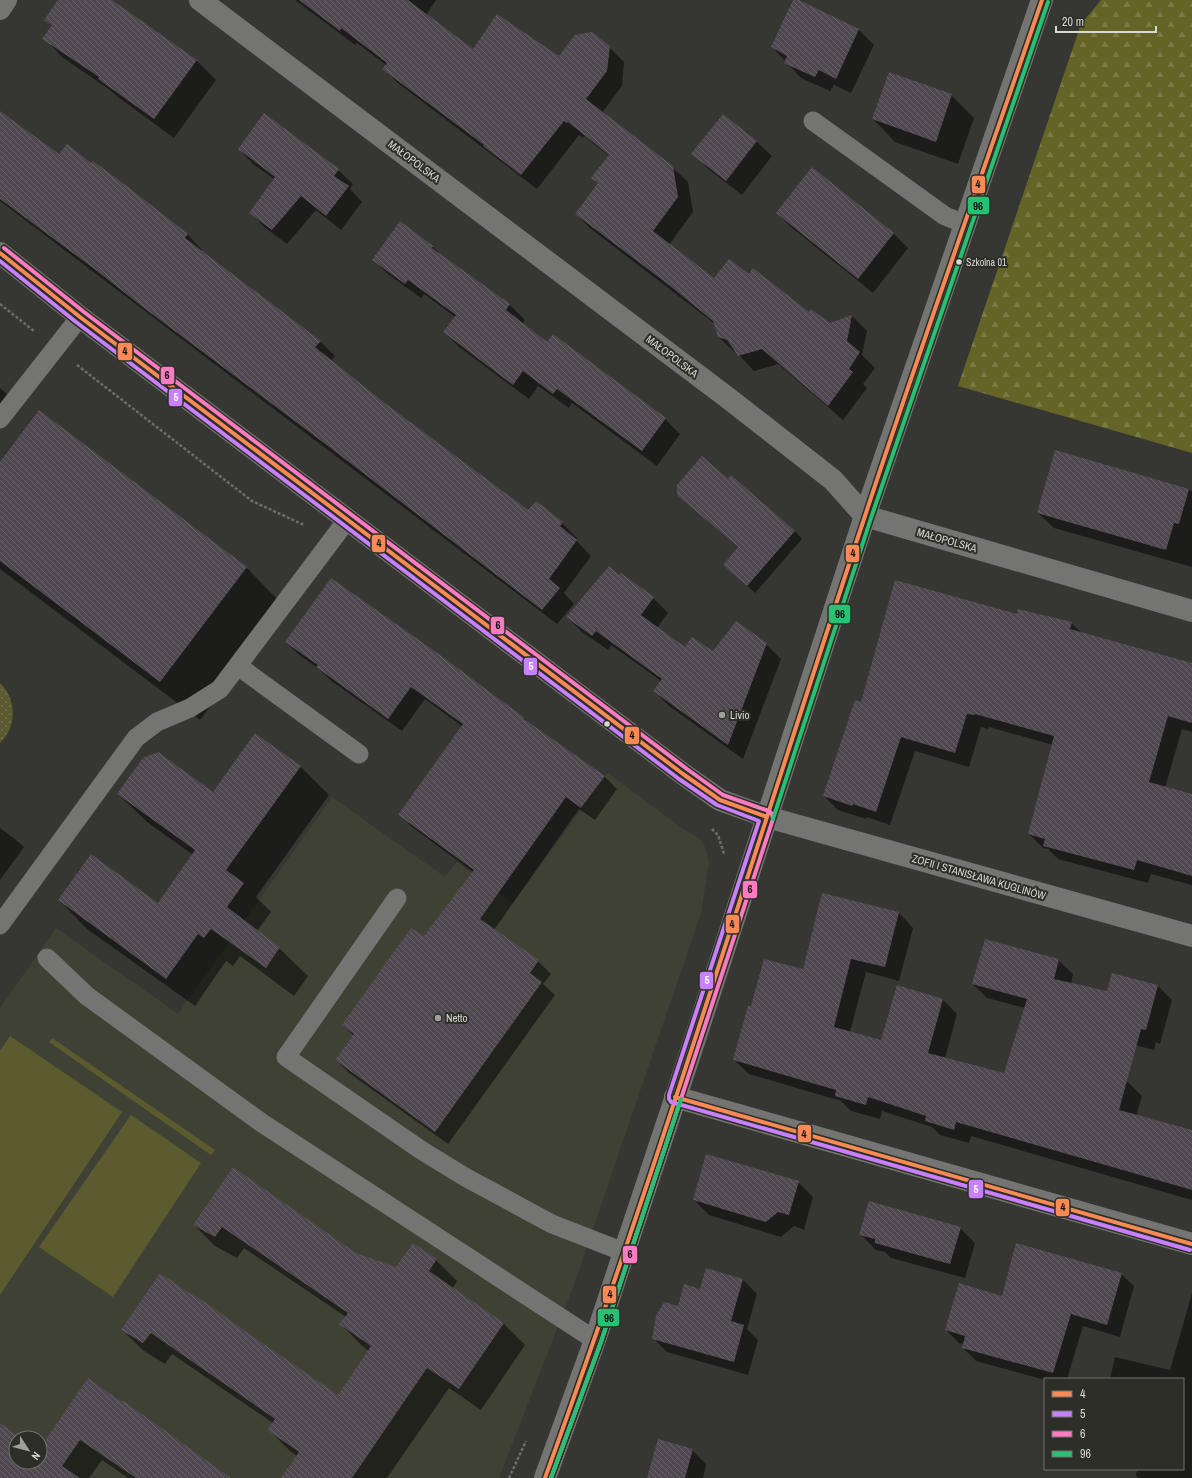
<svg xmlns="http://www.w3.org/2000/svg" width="1192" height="1478" viewBox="0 0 1192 1478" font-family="'Archivo Narrow',sans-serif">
	<defs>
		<pattern id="grass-dots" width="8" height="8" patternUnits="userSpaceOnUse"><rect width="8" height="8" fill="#5c5b2f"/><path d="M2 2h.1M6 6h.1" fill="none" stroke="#73724c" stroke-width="1.8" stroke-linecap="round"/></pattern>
		<pattern id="forest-firs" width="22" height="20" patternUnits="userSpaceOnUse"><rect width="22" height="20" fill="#656427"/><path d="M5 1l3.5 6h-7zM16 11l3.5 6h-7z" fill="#7a7a45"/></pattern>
		<pattern id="building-back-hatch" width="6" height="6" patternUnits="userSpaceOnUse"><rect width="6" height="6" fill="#504850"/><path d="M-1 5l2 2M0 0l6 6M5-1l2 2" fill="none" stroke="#696268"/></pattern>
	</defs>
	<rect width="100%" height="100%" fill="#363732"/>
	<path fill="#404135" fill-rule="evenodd" d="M608 773 675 823 703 841 709 861 701 913 571 1293 499 1478H0V1008L56 928 178 1014 332 797 445 877 457 862 513 903ZM16 1438H40V1462H16Z"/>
	<path fill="url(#grass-dots)" d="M0 683C17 699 17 727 0 743Z"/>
	<path fill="url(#forest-firs)" d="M1101 0H1192V453L958 386 1081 24Z"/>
	<path fill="#5c5b2f" d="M10 1036 122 1112 0 1295V1051Z
		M52 1038 215 1150 211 1155 49 1042Z
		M131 1115 201 1163 113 1297 39 1247Z"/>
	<path fill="#0007" d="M76 0H111L197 61 216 80 174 138 118 97 110 90 62 57 44 38Z
		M295 0H436L426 15 473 50 560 58 609 47 624 62 622 86 602 113 672 167 688 182 693 212 669 245 714 279 749 275 809 313 829 324 852 316 867 331 862 355 875 368 863 384 867 388 843 420 778 364 754 371 737 353 734 352 719 337 715 324 591 229 576 214 599 184 593 178 609 156 584 136 583 138 579 135 537 189 399 84 384 69 386 65 357 43 355 45Z
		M794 0 859 30 874 45 851 93 834 85 830 91 801 78 772 47Z
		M951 95 974 118 958 164 895 142 873 119Z
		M0 112 59 155 92 164 132 190 188 235 202 250 201 251 320 341 335 356 331 361 386 405 528 511 562 523 577 538 576 540 591 556 564 593 574 604 557 624 0 201Z
		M264 114 338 170 353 184 350 189 362 202 341 230 316 210 287 244 264 227 250 212 274 179 253 164 239 149Z
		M756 141 772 156 742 195 708 169 693 154Z
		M777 213 893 233 908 248 873 293 792 228Z
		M400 222 433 247 441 255 510 305 525 320 522 324 547 343 665 419 680 434 657 466 572 403 569 408 538 386 529 399 459 347 444 332 455 317 424 294 421 298 389 275 373 260Z
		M0 388 8 395 0 406Z
		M1055 452 1192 491V567L1054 528 1038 513Z
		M0 464 246 567 285 607 200 720 0 569Z
		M728 481 795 531 802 539 755 593 724 565 739 548 678 495Z
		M620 577 653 598 668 613 657 628 685 649 713 653 766 644 781 659 743 759 669 706 654 691 661 681 611 645 608 650 582 632 567 617Z
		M1018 615 1071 623 1082 633 1192 664V732L1182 729 1165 788 1192 795V885L1151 874 1148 883 1058 859 1048 849 1043 848 1029 834 1053 745 989 727 988 729 981 727 969 767 915 751 890 825 867 817 866 819 838 810 824 796 861 703Z
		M286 642 524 718 532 726 604 776 617 789 595 820 579 809 494 930 538 961 551 974 543 984 555 995 448 1144 349 1073 336 1060 354 1036 343 1025 424 938 473 872 412 827 399 815 463 727 425 699 402 731 330 680 319 669 299 655Z
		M256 734 301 767 329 795 256 897 271 912 257 931 279 948 308 976 294 996 240 956 233 966 226 961 195 1006 87 929 59 900 158 904 193 855 147 822 118 794 213 793Z
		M0 828 16 840 24 847 0 880Z
		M823 894 899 913 913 928 899 981 866 972 850 1032 882 1041 943 1000 957 1014 945 1058 1004 1075 1025 1008 987 998 973 984 1058 960 1073 974 1071 984 1108 992 1158 986 1172 1000 1160 1044 1156 1042 1154 1050 1104 1037 1094 1072 1128 1082 1142 1096 1136 1116 1192 1131V1200L971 1136 969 1143 940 1135 932 1127 882 1111 880 1119 851 1111 841 1101 749 1074 734 1060 752 1008 803 970Z
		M233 1168 356 1254 397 1268 436 1260 457 1281 452 1289 504 1324 525 1345 481 1410 449 1388 387 1478H282L297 1456 290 1451 269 1430 273 1423 172 1354 165 1364 144 1351 122 1330 160 1274 338 1396 369 1351 362 1346 341 1324 346 1317 244 1248 237 1258 215 1246 194 1225Z
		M798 1182 813 1197 804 1230 794 1226 781 1237 709 1215 694 1200Z
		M960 1228 975 1243 965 1278 891 1258 885 1252 876 1250 860 1234Z
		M707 1270 743 1280 757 1294 747 1329 758 1340 748 1375 667 1352 653 1338 678 1307 701 1290Z
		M1121 1274 1134 1286 1120 1337 1083 1326 1067 1379 1045 1380 976 1361 963 1348 964 1344 959 1343 946 1330 1003 1297Z
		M1192 1293V1478H1138L1136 1476 1137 1469H1183V1379H1110L1115 1357 1170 1370Z
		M89 1380 231 1478H128L102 1460 89 1478H0V1425L20 1438H16V1462H40V1450Z
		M692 1450 706 1464 703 1478H648Z"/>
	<path fill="url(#building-back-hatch)" d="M58 0H112L197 60 154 119 98 79 99 77 42 39 52 25 44 20Z
		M299 0H408L473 49 497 14 559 56 575 35 592 32 610 46 607 71 586 99 673 166 678 197 653 231 714 278 729 259 749 274 753 268 809 312 811 309 830 323 852 315 847 341 860 352 849 369 853 372 828 406 762 349 738 356 727 340 718 337 713 321 669 285 575 214 598 183 591 178 609 155 568 122 567 123 564 121 521 175 483 146 484 145 382 69 387 63 341 28 340 31Z
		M793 0H799L859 29 836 79 819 70 815 77 799 70 784 63 787 56 771 47Z
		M889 72 952 94 936 142 872 119Z
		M0 111 59 154 67 144 91 163 93 161 132 190 188 234 185 238 321 341 315 347 386 404 528 510 536 501 563 522 560 526 577 540 549 579 560 588 542 610 324 443 144 308 97 271 0 199Z
		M264 113 339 169 334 176 349 186 326 216 301 196 272 230 249 213 275 177 238 149Z
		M723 114 757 141 726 181 691 154Z
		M812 167 894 233 858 279 776 213Z
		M400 221 433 246 432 248 510 304 506 310 547 342 553 334 666 418 642 451 557 389 553 394 523 371 513 385 443 332 456 315 408 280 405 284 372 260Z
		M39 410 247 567 160 682 0 561V462Z
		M1055 450 1189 489 1179 524 1174 523 1166 550 1037 513Z
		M702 456 728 479 731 475 795 531 747 586 723 565 738 547 677 495V485Z
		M609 566 619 575 621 573 654 597 641 615 685 647 692 637 713 651 736 621 767 643 728 745 653 691 662 679 596 631 592 636 566 617Z
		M331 578 436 652 525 718 524 719 605 776 581 808 566 797 480 919 539 960 530 973 542 982 435 1132 335 1060 354 1034 342 1025 411 928 424 936 474 870 398 815 463 724 411 687 388 719 316 667 318 665 285 642Z
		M895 580 1017 614 1018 609 1072 622 1070 629 1192 663V723L1168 716 1149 782 1192 794V876L1137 860 1134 870 1043 846 1045 839 1028 834 1054 736 975 714V715L967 714 955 753 901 737 876 812 853 804 852 806 823 796 855 700 861 702Z
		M255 733 301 766 226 870 244 883 227 907 280 947 266 968 211 929 204 938 198 934 166 979 58 900 91 854 158 903 195 850 117 794 143 758 158 752 213 792Z
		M822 893 899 912 885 967 851 959 834 1027 881 1040 897 985 943 999 928 1053 1004 1073 1027 999 972 984 985 939 1059 959 1054 979 1107 991 1112 973 1158 985 1146 1030 1141 1029 1119 1110 1192 1130V1190L956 1122 954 1130 925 1121 926 1116 868 1097 866 1105 835 1096 836 1090 733 1060 748 1006H751L764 959 803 969Z
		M706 1154 799 1181 789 1215 778 1212 766 1222 693 1200Z
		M233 1167 356 1253 396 1267 413 1243 437 1259 429 1271 504 1323 459 1389 427 1368 352 1478H281L299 1452 267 1430 275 1419 151 1333 143 1343 121 1330 160 1273 189 1293 199 1298 255 1338 338 1395 371 1346 339 1324 348 1313 222 1227 215 1237 193 1225Z
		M869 1201 961 1227 950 1264 875 1243V1239L859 1235Z
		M1016 1243 1122 1273 1107 1325 1071 1314 1053 1373 962 1348 965 1336 945 1330 959 1283 1002 1296Z
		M706 1268 743 1279 731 1321 744 1325 734 1362 652 1339 656 1316 664 1302 678 1306 684 1284 700 1289Z
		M88 1378 117 1399 125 1402 231 1478H136L80 1440 62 1466 80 1478H0V1423L21 1438H16V1462H40V1448Z
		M658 1439 693 1449 685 1478H647Z"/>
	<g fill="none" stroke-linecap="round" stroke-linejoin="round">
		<path stroke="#6d6d6b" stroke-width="2.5" stroke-dasharray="3 2" stroke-linecap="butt" d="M0 304 34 331
			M77 365 252 501 304 525
			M712 829 718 835 724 854
			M509 1478 526 1441"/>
		<path stroke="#747472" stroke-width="19" d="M813 121 945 216 965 224
			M0 419 80 317
			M238 666 359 754
			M397 898 286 1057 421 1150 465 1177 552 1224 624 1252
			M0 925 136 738 157 722 190 708 220 689 347 520
			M47 958 87 996 262 1123 595 1340"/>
		<path stroke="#747472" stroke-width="22" d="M200 0 728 398 833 480 865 516 1192 611
			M0 9 6 0
			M0 253 80 317 683 774 720 800 767 817 1192 936
			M675 1097 1192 1244
			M545 1478 595 1340 692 1048 865 516 1042 0"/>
		<defs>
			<path id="bus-1" d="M0 253 80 317 683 774 720 800 767 817
				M675 1097 1192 1244
				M545 1478C660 1161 758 839 864 519 921 345 983 173 1042 0"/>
			<path id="bus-2" d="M0 261 76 322 679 779 717 805 759 821 669 1095V1099L671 1102 1190 1250"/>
			<path id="bus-3" d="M4 248 84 312 687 769 723 795 769 811 772 814 773 819 601 1342 551 1478"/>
			<path id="bus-4" d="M773 819 871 518 1048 2
				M551 1478 601 1342 681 1099"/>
		</defs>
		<use href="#bus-1" stroke="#2d2e27" stroke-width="7"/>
		<use href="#bus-2" stroke="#2d2e27" stroke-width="7"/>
		<use href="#bus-3" stroke="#2d2e27" stroke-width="7"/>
		<use href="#bus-4" stroke="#2d2e27" stroke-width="7"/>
		<use href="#bus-1" stroke="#f98a56" stroke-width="4"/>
		<use href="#bus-2" stroke="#c980ff" stroke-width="4"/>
		<use href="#bus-3" stroke="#fe7ac1" stroke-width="4"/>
		<use href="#bus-4" stroke="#26c172" stroke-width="4"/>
	</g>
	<g fill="#d9d9d4" stroke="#2d2e27" stroke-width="1.5">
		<circle cx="959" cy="262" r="3.5"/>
		<circle cx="607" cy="724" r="3.5"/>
	</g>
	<g fill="#a0a09b" stroke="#2d2e27" stroke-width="1.5">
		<circle cx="722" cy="715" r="4"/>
		<circle cx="438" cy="1018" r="4"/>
	</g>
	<g text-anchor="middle" stroke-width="4" stroke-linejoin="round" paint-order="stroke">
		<g font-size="10" fill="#d9d9d4" stroke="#2d2e27" text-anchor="start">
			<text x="966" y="266">Szkolna 01</text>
		</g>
		<g font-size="11" fill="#d9d9d4" stroke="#2d2e27">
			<text transform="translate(414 161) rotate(37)" y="4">MAŁOPOLSKA</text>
			<text transform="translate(672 356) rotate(37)" y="4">MAŁOPOLSKA</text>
			<text transform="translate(947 540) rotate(16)" y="4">MAŁOPOLSKA</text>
			<text transform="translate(979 877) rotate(16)" y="4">ZOFII I STANISŁAWA KUGLINÓW</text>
		</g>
		<g font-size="11" fill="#d9d9d4" stroke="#2d2e27" text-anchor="start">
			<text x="730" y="719">Livio</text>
			<text x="446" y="1022">Netto</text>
		</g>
	</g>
	<g stroke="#2d2e27" stroke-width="1.5">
		<rect x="971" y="175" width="15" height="19" rx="4" fill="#f98a56"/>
		<rect x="967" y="196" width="23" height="19" rx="4" fill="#26c172"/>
		<rect x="117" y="342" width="16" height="19" rx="4" fill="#f98a56"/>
		<rect x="160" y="366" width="15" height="19" rx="4" fill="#fe7ac1"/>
		<rect x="168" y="388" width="15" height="19" rx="4" fill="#c980ff"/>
		<rect x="371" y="534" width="15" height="19" rx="4" fill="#f98a56"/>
		<rect x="845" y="544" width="15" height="19" rx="4" fill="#f98a56"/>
		<rect x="828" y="604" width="23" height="20" rx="4" fill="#26c172"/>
		<rect x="490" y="616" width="15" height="19" rx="4" fill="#fe7ac1"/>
		<rect x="523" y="657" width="15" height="19" rx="4" fill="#c980ff"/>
		<rect x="624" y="726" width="16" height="19" rx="4" fill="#f98a56"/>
		<rect x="742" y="880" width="16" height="19" rx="4" fill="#fe7ac1"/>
		<rect x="725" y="914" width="15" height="20" rx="4" fill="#f98a56"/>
		<rect x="699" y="971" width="15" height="19" rx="4" fill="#c980ff"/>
		<rect x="797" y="1124" width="15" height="19" rx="4" fill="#f98a56"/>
		<rect x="968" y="1179" width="16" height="20" rx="4" fill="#c980ff"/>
		<rect x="1055" y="1198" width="15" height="19" rx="4" fill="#f98a56"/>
		<rect x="622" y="1245" width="16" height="19" rx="4" fill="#fe7ac1"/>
		<rect x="602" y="1285" width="15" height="19" rx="4" fill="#f98a56"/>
		<rect x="597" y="1308" width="23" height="19" rx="4" fill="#26c172"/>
	</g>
	<g font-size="11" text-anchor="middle" font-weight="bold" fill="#fff">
		<text x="176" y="401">5</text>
		<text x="531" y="670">5</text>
		<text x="707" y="984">5</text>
		<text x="976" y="1193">5</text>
	</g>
	<g font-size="11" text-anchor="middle" font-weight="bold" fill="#111">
		<text x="978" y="188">4</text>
		<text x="978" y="210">96</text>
		<text x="125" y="355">4</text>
		<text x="167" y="379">6</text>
		<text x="379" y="547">4</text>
		<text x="853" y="557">4</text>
		<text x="840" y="618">96</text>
		<text x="498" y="629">6</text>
		<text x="632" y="739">4</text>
		<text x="750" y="893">6</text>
		<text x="732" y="928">4</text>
		<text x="804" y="1138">4</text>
		<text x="1063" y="1211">4</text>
		<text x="630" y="1258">6</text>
		<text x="610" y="1298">4</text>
		<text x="609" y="1322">96</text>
	</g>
	<rect x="1044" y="1378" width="140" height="92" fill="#2d2e27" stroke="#72726c"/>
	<rect x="1052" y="1391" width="20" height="6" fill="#f98a56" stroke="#72726c"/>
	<text x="1080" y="1398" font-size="12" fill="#d9d9d4">4</text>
	<rect x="1052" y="1411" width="20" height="6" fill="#c980ff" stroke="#72726c"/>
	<text x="1080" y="1418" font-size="12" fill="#d9d9d4">5</text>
	<rect x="1052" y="1431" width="20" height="6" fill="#fe7ac1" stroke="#72726c"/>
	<text x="1080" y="1438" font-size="12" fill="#d9d9d4">6</text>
	<rect x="1052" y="1451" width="20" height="6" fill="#26c172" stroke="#72726c"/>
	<text x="1080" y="1458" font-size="12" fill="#d9d9d4">96</text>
	<g transform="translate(28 1450) rotate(126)"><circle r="19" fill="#2d2e27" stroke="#72726c"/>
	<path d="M0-3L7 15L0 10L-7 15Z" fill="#a0a09b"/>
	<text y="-6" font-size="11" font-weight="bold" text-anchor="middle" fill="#d9d9d4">N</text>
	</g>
	<path d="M1056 26v6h100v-6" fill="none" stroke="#d9d9d4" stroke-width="2"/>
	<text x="1062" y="26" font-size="12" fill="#d9d9d4" stroke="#2d2e27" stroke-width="3" paint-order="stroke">20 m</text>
</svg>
